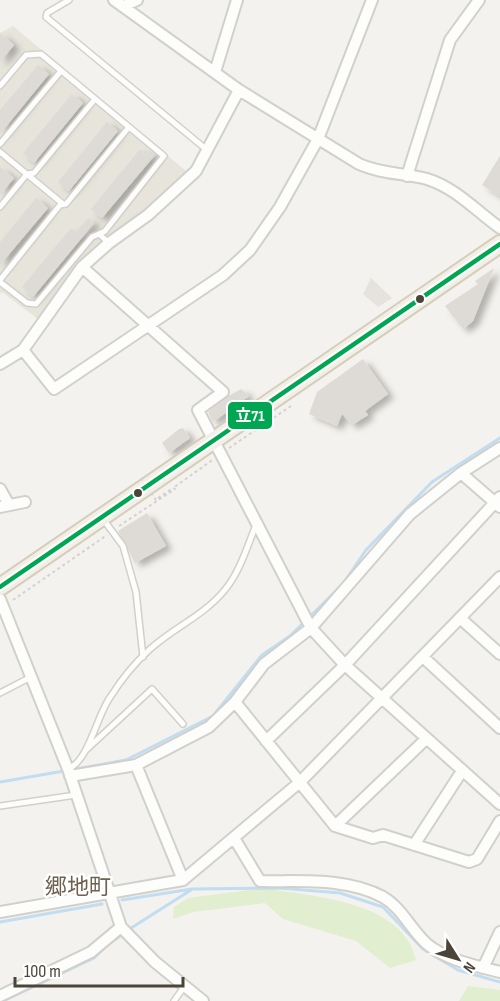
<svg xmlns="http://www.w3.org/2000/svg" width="500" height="1001" viewBox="0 0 500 1001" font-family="'Sofia Sans Condensed','Noto Sans JP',sans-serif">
	<defs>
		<filter id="shadow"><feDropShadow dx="6" dy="4" stdDeviation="3" flood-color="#0004"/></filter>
	</defs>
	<rect width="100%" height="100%" fill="#f4f2ee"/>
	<path fill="#e7e4dc" d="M13 26 186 171 143 211 110 234 80 262 38 319 2 292 0 294V33Z"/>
	<path fill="#e1eecf" d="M263 888C313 897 403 900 416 960L390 968 356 941 283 919 265 903 193 912 173 919 174 907 188 898Z
		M468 986 500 990V1001H459Z"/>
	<path fill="#e6e3df" d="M371 278 392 298 378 307 363 294Z"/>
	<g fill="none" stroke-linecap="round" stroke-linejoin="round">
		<path stroke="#c0ddf1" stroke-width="3" d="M71 770 126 760 213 716 262 655 290 636 343 584 366 550 432 482 500 438
			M0 782 64 771
			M122 900 192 889 280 888 340 893 383 907 423 949 458 970 500 982
			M0 922 102 904
			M128 930 191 890
			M111 942 123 934
			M3 1001 94 958 104 948"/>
	</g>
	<path fill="#dedbd6" filter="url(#shadow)" d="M0 33 14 45 0 62Z
		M38 65 49 74 0 134V110Z
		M72 94 83 103 34 163 23 153Z
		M107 122 118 131 69 191 58 182Z
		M140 149 145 154 149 150 155 155 102 218 91 209Z
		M500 156V196L482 185Z
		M0 167 14 178 0 195Z
		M36 198 48 208 0 265V242Z
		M88 218 94 223 33 297 22 287 71 228 76 232Z
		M494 268 473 321 463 329 445 306 478 284 475 281Z
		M363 359 388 394 365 411 368 415 352 425 342 414 337 426 309 414 317 392Z
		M241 389 249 396 213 422 208 412 230 395Z
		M183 428 190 438 169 453 162 443 179 429Z
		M147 513 166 546 135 563 118 531Z"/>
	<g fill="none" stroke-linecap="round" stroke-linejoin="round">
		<defs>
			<path id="lane" d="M69 0 47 13 46 17 207 150
				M0 86 26 55 41 54 164 156 105 231 99 234 109 243
				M0 144 61 71
				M0 152 63 204
				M0 207 27 174 34 173 95 99
				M0 280 60 205 66 204 129 127
				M0 282 27 303 36 304 92 237 99 234
				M103 519 123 546 136 592 143 657
				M0 693 29 678
				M86 750 152 689 183 724
				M68 769C89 761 97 714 111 696 121 680 135 663 149 650 173 628 203 616 224 591 240 572 247 547 256 525
				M0 806 76 795
				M174 1001 184 987"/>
			<path id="street" d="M114 0 239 90 359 164C381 174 404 173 427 179 456 188 476 211 500 228
				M124 6 137 0
				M215 72 237 0
				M407 176 450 40 479 0
				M82 267 223 392 198 410 311 628 345 665 500 804
				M23 350 54 389 223 275 250 250 280 207 318 139 372 0
				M0 364 23 350 82 267 109 243 148 215 196 171 239 90
				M461 473 500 507
				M0 489 9 505
				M0 507 25 502
				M0 599 68 769 121 927 155 962 203 1001
				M460 618 500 654
				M423 657 500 728
				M235 702 335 826 373 838 383 835 469 862 477 859 500 821
				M266 741 345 665 500 497
				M136 765 183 880
				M70 776 136 765 209 727 235 702 264 664 311 628 410 514 461 473 500 448
				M335 826 426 739
				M234 838 260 881C300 882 346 877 383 897 402 908 411 930 427 944 446 960 477 966 500 972
				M414 845 462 771
				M0 912 183 880 300 782 500 577
				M483 968 500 932
				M0 996 91 952 121 927"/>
			<path id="primary" d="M0 587 500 244"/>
		</defs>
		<use href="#lane" stroke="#d2d0cb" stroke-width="8"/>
		<use href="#street" stroke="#d2d0cb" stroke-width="14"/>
		<use href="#primary" stroke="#d6cebb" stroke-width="20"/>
		<path stroke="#d3d2cc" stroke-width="2" stroke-dasharray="3 3" stroke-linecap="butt" d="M229 448 291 406
			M158 498 173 488
			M119 526 175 489 173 488 211 461 209 459
			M13 600 107 535"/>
		<use href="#lane" stroke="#fdfdfc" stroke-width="5"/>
		<use href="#street" stroke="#fdfdfc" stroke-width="10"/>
		<use href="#primary" stroke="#f2efe6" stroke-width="16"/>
		<path stroke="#d3d2cc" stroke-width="2" stroke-dasharray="3 3" stroke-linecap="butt" d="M141 478 156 500"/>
		<defs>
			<path id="bus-1" d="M0 587 500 244"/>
		</defs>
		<use href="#bus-1" stroke="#fff" stroke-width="9"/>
		<use href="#bus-1" stroke="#00a651" stroke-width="4.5"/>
	</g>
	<g fill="#4b4439" stroke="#fff" stroke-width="2">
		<circle cx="420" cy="299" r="5"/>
		<circle cx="138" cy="493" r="5"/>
	</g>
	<g text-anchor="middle" stroke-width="5" stroke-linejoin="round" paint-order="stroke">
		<g font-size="22" fill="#6e6250" stroke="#fff">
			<text x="78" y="894">郷地町</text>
		</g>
	</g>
	<rect stroke="#fff" stroke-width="2" x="227" y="401" width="46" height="29" rx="6" fill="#00a651"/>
	<g font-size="16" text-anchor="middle" font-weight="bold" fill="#fff">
		<text x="250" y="421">立71</text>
	</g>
	<g transform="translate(458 959) rotate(127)" stroke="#ffffff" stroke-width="4.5" paint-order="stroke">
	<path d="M0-4.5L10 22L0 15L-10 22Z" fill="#4b4439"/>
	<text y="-9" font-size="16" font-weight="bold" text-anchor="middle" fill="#4b4439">N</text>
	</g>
	<path d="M15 977v9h168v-9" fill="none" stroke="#4b4439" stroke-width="3"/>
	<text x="24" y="977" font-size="18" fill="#4b4439" stroke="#ffffff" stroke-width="4.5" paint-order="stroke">100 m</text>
</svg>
